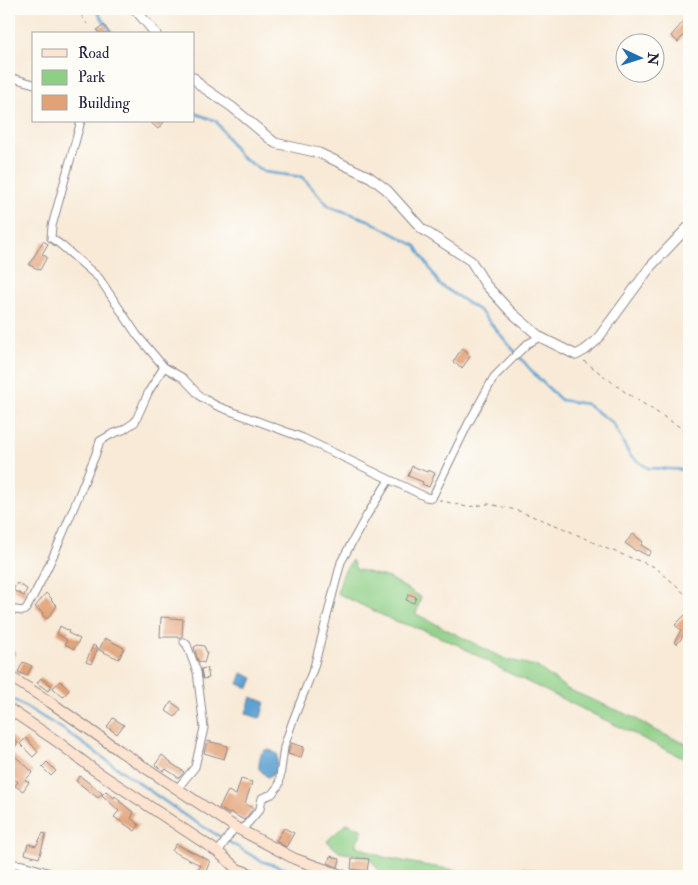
<svg xmlns="http://www.w3.org/2000/svg" width="698" height="885" viewBox="0 0 698 885" font-family="'IM FELL Double Pica',serif">
	<rect width="100%" height="100%" fill="#fdfcf7"/>
	<filter id="ink" filterUnits="userSpaceOnUse"><feTurbulence type="fractalNoise" baseFrequency=".02" numOctaves="2"/><feDisplacementMap in="SourceGraphic" scale="10" xChannelSelector="R" yChannelSelector="G"/><feConvolveMatrix kernelMatrix="1 2 1 2 8 2 1 2 1" color-interpolation-filters="sRGB"/></filter>
	<filter id="wash" filterUnits="userSpaceOnUse"><feTurbulence type="fractalNoise" baseFrequency=".0096" numOctaves="4" result="noise"/><feDisplacementMap in="SourceGraphic" scale="20" xChannelSelector="R" yChannelSelector="G"/><feGaussianBlur stdDeviation="1.12" result="paint"/><feColorMatrix in="noise" values="0 0 0 0 0 0 0 0 0 0 0 0 0 0 0 0 0 1.4 0 .05"/><feComposite in="paint" operator="in"/></filter>
	<g filter="url(#wash)">
		<rect width="100%" height="100%" fill="#f8ead7"/>
		<path fill="#8ecf86" stroke="#587860" d="M352 560 356 569 389 578 421 597 416 614 505 659 536 666 567 689 633 717 654 730 689 745V761L501 669 458 645 423 630 392 620 337 593 344 572Z
			M347 823 363 830 355 845 383 857 423 865 495 876 524 868 566 876 593 874V876H383L369 857 339 852 327 841Z"/>
		<path fill="#5da2d2" stroke="#406286" d="M242 673 253 678 249 688 238 684Z
			M251 697 265 702 261 717 259 718 247 714 246 713Z
			M265 750H270L277 754C277 763 278 776 267 777L259 769C259 762 259 754 265 750Z"/>
		<g fill="none" stroke-linecap="round" stroke-linejoin="round">
			<path stroke="#5da2d2" stroke-width="2.5" d="M95 9 113 34
				M194 113 216 121 240 156 264 172 302 177 329 206 368 220 416 246 440 285 480 311 536 376 561 400 586 404 613 423 630 456 648 468 689 470
				M9 697 61 728 187 817 261 861 310 876"/>
		</g>
		<g id="blocks">
			<path fill="#e2a176" d="M689 15V29L678 42 671 36Z
				M104 25 110 34H100L97 30Z
				M149 121H165L158 129Z
				M43 241 48 244 42 254 47 257 40 270 29 265Z
				M462 348 468 352 467 354 470 357 462 368 453 362Z
				M412 466 427 472 428 470 435 473 429 487 422 484 423 482 408 476Z
				M633 534 643 542 641 545 651 551 648 556 637 550 636 551 625 543Z
				M17 583 27 589 24 596 13 590Z
				M46 593 52 599 51 600 57 606 47 619 42 615 43 613 35 607Z
				M409 594 416 597 414 603 406 600Z
				M685 615 689 619V629L677 644 674 642 681 630 675 625Z
				M161 617 183 619 182 637H160Z
				M60 626 69 631 68 633 80 639 74 649 65 644 67 640 57 634Z
				M105 638 124 648 119 659 99 650Z
				M93 645 98 648 91 664 86 662Z
				M198 645 204 646 207 653 204 663 198 661 194 647Z
				M9 648 16 652 9 665Z
				M23 662 32 666 27 676 18 672Z
				M207 668 209 678 203 679 201 669Z
				M41 678 52 686 48 691 37 683Z
				M60 681 69 690 63 697 53 688Z
				M171 702 181 709 175 717 166 711Z
				M113 718 124 725 117 734 107 727Z
				M9 735 18 743 10 752 33 772 25 780 29 782 23 791 15 786 18 782 9 774Z
				M26 738 38 752 33 757 20 744Z
				M207 741 228 746 224 759 204 753Z
				M291 743 304 747 301 758 288 754Z
				M162 755 171 762V763L184 772 179 778 166 769 164 771 155 765Z
				M47 762 56 771 51 776 42 767Z
				M80 776 102 793 98 798 76 781Z
				M241 779 252 782 245 804 254 808 244 820 230 812 229 814 219 808 228 791 236 795Z
				M106 791 114 798 115 796 120 800 119 801 134 813 131 818 139 825 135 831 114 817 119 811 102 795Z
				M284 828 294 833 286 847 276 841Z
				M43 833 46 834 39 858 25 854 28 844 36 846Z
				M176 844 210 861 204 876H195L200 865 172 851Z
				M330 856 340 859 338 867 328 863Z
				M357 858 369 859 367 871 351 869 352 859H356Z"/>
		</g>
	</g>
	<g filter="url(#ink)">
		<use href="#blocks" fill-opacity="0" stroke="#8d8689" stroke-width="1"/>
		<g fill="none" stroke-linecap="round" stroke-linejoin="round">
			<defs>
				<path id="minor" d="M9 77 34 84
					M81 121 52 226 51 238 61 245 99 278 137 335 164 367 183 378 201 397 217 406 303 438 426 497 432 498 468 424 494 377 527 344 540 337
					M9 609 23 611 26 609C54 561 73 508 95 456L100 441 112 434 123 430 135 422 149 391 164 367
					M177 789 195 767 204 728 197 672 187 645 184 642
					M241 831 260 809 262 798 272 794 279 785 284 747 292 723 314 667 341 562 367 515 389 480
					M218 852 235 827
					M9 863 23 865 61 876"/>
				<path id="tertiary" d="M135 9 156 34
					M194 78 201 86 232 107 275 143 319 153 370 177 387 190 422 229 471 261 486 285 511 312 540 337 576 355 585 350 596 341 651 266 689 226"/>
				<path id="secondary" d="M9 676 50 702 120 751 235 827 295 859 344 876
					M9 709 58 742 93 769 218 852 237 869 256 876"/>
			</defs>
			<use href="#minor" stroke="#8d8689" stroke-width="9"/>
			<use href="#tertiary" stroke="#8d8689" stroke-width="11"/>
			<use href="#secondary" stroke="#8d8689" stroke-width="12"/>
			<path stroke="#8d8689" stroke-width="1" stroke-dasharray="4 4" stroke-linecap="butt" d="M77 9 87 24
				M584 361 625 392 683 429 689 431
				M439 500 467 507 489 504 516 510 563 528 605 548 655 567 678 587 689 599"/>
			<use href="#minor" stroke="#fff" stroke-width="7"/>
			<use href="#tertiary" stroke="#fff" stroke-width="9"/>
			<use href="#secondary" stroke="#fde4d0" stroke-width="10"/>
		</g>
	</g>
	<rect width="698" height="885" fill="none" stroke="#fdfcf7" stroke-width="30"/>
	<rect x="32" y="32" width="162" height="90" fill="#fdfcf7" stroke="#a5a5ac"/>
	<rect x="42" y="49" width="25" height="8" fill="#fde4d0" stroke="#a5a5ac"/>
	<text x="78" y="58" font-size="15" fill="#22223b">Road</text>
	<rect x="42" y="70" width="25" height="15" fill="#8ecf86" stroke="#a5a5ac"/>
	<text x="78" y="82" font-size="15" fill="#22223b">Park</text>
	<rect x="42" y="95" width="25" height="15" fill="#e2a176" stroke="#a5a5ac"/>
	<text x="78" y="108" font-size="15" fill="#22223b">Building</text>
	<g transform="translate(640 58) rotate(94)"><circle r="24" fill="#fdfcf7" stroke="#a5a5ac"/>
	<path d="M0-4L9 19L0 12L-9 19Z" fill="#1f6fb2"/>
	<text y="-8" font-size="14" font-weight="bold" text-anchor="middle" fill="#22223b">N</text>
	</g>
</svg>
